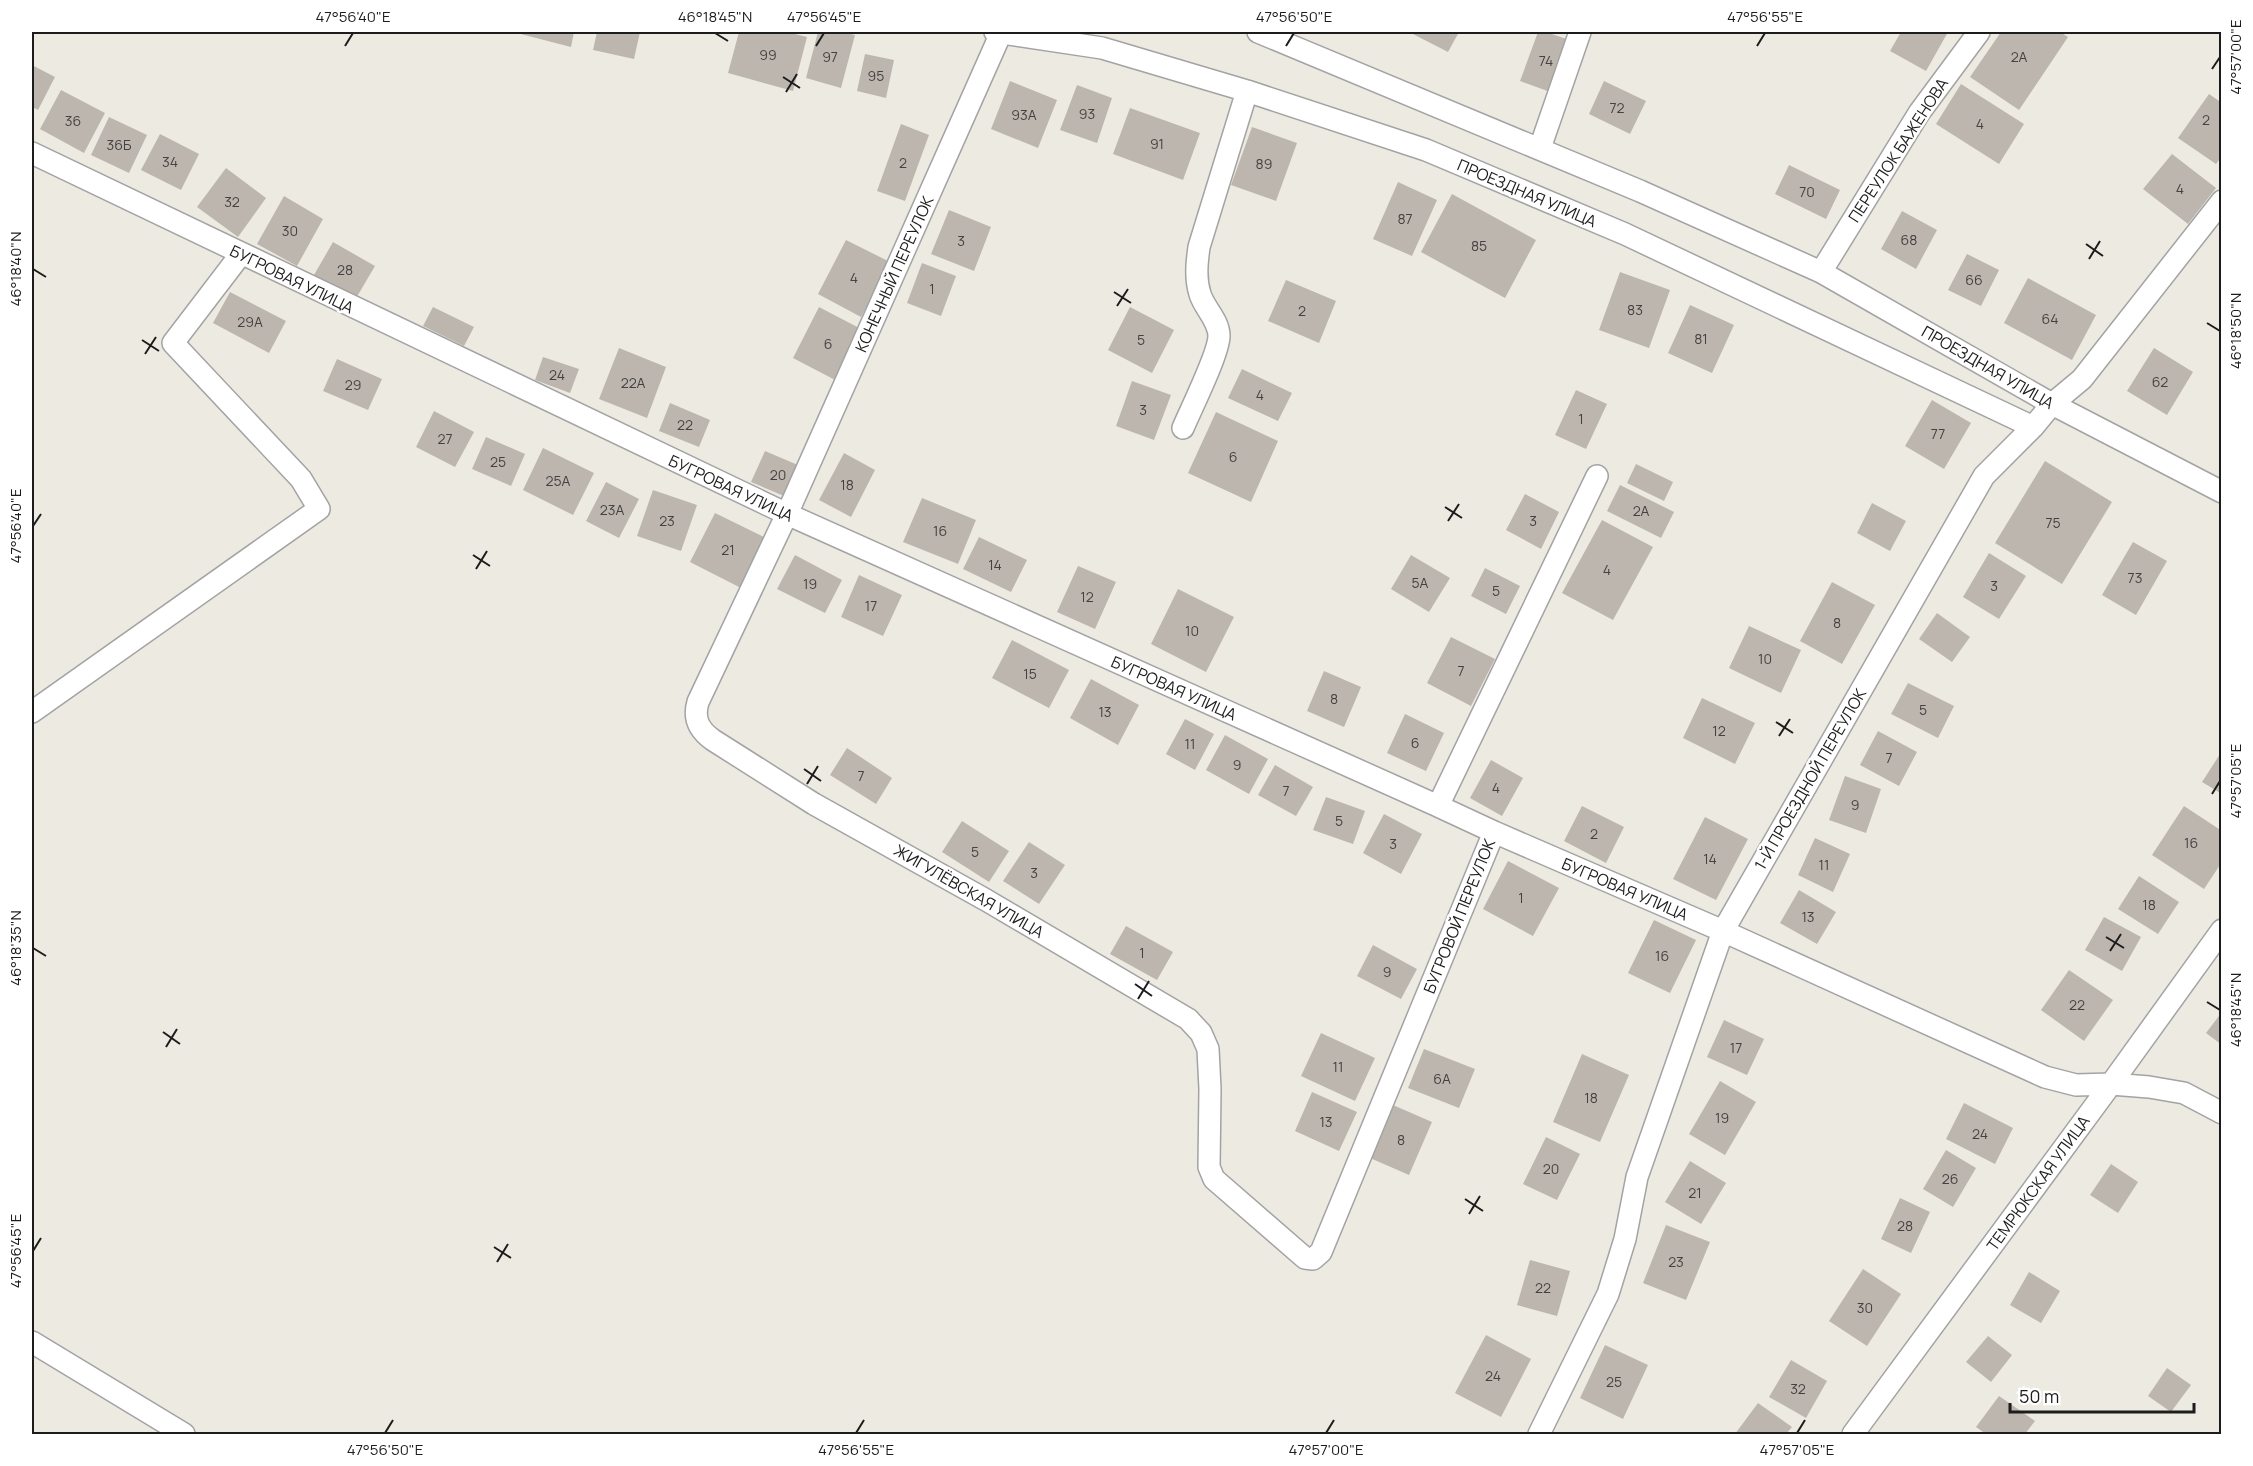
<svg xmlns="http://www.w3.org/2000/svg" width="2253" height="1466" viewBox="0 0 2253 1466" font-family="Manrope,sans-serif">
	<rect width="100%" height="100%" fill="#edeae2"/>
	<path fill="#bdb6af" d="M513 32H574L571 47Z
		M597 32H640L634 59 593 50Z
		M739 32H787L807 37 793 91 728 73Z
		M818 32H841L855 35 841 88 806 78Z
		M1409 32H1459L1448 52Z
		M1538 32H1546L1572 41 1553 93 1520 81Z
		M1901 32H1948L1926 71 1890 51Z
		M2001 32H2060L2068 37 2019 110 1970 77Z
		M865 54 894 60 886 98 857 91Z
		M32 65 55 77 38 110 32 107Z
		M1010 81 1057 100 1038 148 991 129Z
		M1604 81 1646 101 1630 134 1589 114Z
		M1961 84 2024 124 1999 164 1936 124Z
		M1077 85 1112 98 1097 143 1060 130Z
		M61 90 105 113 84 153 40 129Z
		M2209 94 2222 103V156L2216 164 2178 138Z
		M1130 108 1200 133 1183 180 1113 154Z
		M109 117 147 135 129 173 91 155Z
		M901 124 929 135 905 201 877 191Z
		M1252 127 1297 143 1276 201 1231 185Z
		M160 134 199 154 181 190 141 170Z
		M2172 154 2216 188 2188 224 2143 189Z
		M1789 165 1840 190 1826 219 1775 194Z
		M226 168 266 198 238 237 197 207Z
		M1398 182 1437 200 1412 256 1373 239Z
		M1452 194 1536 240 1505 298 1421 252Z
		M284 196 323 219 297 266 257 244Z
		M949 210 991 227 974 271 931 254Z
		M1902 211 1937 230 1916 269 1881 249Z
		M846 240 890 262 861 317 818 294Z
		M333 242 375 266 355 300 314 275Z
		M1967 254 1999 270 1981 306 1948 290Z
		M922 263 956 276 941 316 907 303Z
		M1620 272 1670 290 1649 348 1599 330Z
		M2028 278 2096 315 2072 360 2004 323Z
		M1286 280 1336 301 1319 343 1268 321Z
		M230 292 286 321 269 353 213 323Z
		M1690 305 1734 325 1712 373 1668 353Z
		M433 307 474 327 464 346 423 326Z
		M819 307 863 330 837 381 793 358Z
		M1130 307 1174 330 1152 373 1108 350Z
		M619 348 666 367 647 418 599 399Z
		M2154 348 2193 372 2167 415 2127 391Z
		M543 357 579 369 570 393 535 380Z
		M337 359 382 379 368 410 323 391Z
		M1242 369 1292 393 1278 421 1228 398Z
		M1132 381 1171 395 1154 440 1116 426Z
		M1576 390 1607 404 1586 449 1555 435Z
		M1932 400 1971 423 1944 469 1905 446Z
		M670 403 710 420 699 447 659 431Z
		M434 411 474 432 455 467 416 447Z
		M1216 412 1278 441 1251 502 1188 473Z
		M486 437 525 454 511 486 472 469Z
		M543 448 594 473 573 515 523 490Z
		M765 451 805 468 791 499 751 482Z
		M844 453 875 470 851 517 819 500Z
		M2045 461 2112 502 2062 584 1995 543Z
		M1636 464 1673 482 1664 501 1627 483Z
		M606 482 639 499 619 538 586 521Z
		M1620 485 1674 512 1661 538 1607 511Z
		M653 490 697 505 681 551 637 536Z
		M1525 494 1559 512 1541 549 1506 530Z
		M922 498 976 520 958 564 903 542Z
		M1872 503 1906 521 1890 551 1857 533Z
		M715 513 766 538 741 588 690 562Z
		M1602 520 1653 547 1613 620 1562 593Z
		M979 537 1027 560 1011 592 963 569Z
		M2133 542 2167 561 2136 615 2102 595Z
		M1989 553 2026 576 1999 619 1963 597Z
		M795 555 842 580 825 613 777 589Z
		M1411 555 1450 578 1429 612 1391 589Z
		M1078 566 1116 582 1095 629 1057 612Z
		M1485 568 1520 586 1506 614 1471 596Z
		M859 575 902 595 883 636 841 617Z
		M1832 582 1875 605 1842 664 1800 641Z
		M1178 589 1234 617 1206 672 1151 644Z
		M1937 613 1970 637 1952 662 1919 639Z
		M1749 626 1801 650 1781 693 1729 668Z
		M1451 637 1495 659 1471 706 1427 683Z
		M1012 640 1069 670 1049 708 992 678Z
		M1324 671 1361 687 1344 727 1307 711Z
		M1091 679 1139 705 1118 745 1070 718Z
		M1908 683 1954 706 1938 738 1891 714Z
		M1702 698 1755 723 1735 764 1683 738Z
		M1405 714 1444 733 1426 771 1387 753Z
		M1185 719 1214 734 1195 770 1166 754Z
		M1878 731 1917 752 1899 786 1860 765Z
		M1225 735 1268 759 1249 794 1206 770Z
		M847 748 892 778 876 804 830 775Z
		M2222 751V794L2202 782Z
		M1491 760 1523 778 1502 816 1470 798Z
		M1275 765 1313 787 1296 816 1258 795Z
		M1845 776 1881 789 1866 833 1829 820Z
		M1326 797 1365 811 1353 844 1313 830Z
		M1582 806 1624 827 1606 863 1564 841Z
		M2184 806 2222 831V862L2204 889 2152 855Z
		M1384 814 1422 834 1401 874 1363 853Z
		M1705 817 1748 839 1716 900 1673 879Z
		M962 821 1009 851 989 882 942 852Z
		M1815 838 1850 854 1833 892 1798 875Z
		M1029 842 1065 865 1039 904 1003 881Z
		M1508 861 1559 888 1533 936 1483 909Z
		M2139 876 2179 902 2158 934 2118 909Z
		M1799 890 1836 912 1817 944 1780 923Z
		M2104 917 2141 937 2122 971 2085 950Z
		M1654 920 1696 940 1670 993 1628 973Z
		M1126 926 1173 952 1157 980 1110 954Z
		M1373 945 1417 969 1401 999 1357 976Z
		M2069 970 2113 1000 2084 1041 2041 1010Z
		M2222 1012V1045L2206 1033Z
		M1724 1020 1764 1039 1747 1075 1707 1057Z
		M1321 1033 1375 1058 1355 1101 1301 1076Z
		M1424 1049 1475 1069 1459 1108 1408 1088Z
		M1582 1054 1629 1075 1600 1142 1553 1122Z
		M1720 1081 1756 1102 1725 1155 1689 1134Z
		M1312 1092 1357 1112 1339 1151 1295 1131Z
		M1964 1103 2013 1128 1995 1164 1946 1139Z
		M1393 1105 1432 1122 1409 1175 1370 1158Z
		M1546 1137 1580 1154 1557 1200 1523 1184Z
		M1946 1150 1976 1168 1953 1207 1923 1189Z
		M1690 1161 1726 1183 1701 1224 1665 1202Z
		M2111 1164 2138 1182 2118 1213 2090 1195Z
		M1900 1198 1930 1212 1911 1253 1881 1239Z
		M1666 1225 1710 1242 1686 1300 1643 1283Z
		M1530 1260 1570 1271 1557 1316 1517 1305Z
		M1863 1269 1901 1294 1867 1346 1829 1321Z
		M2029 1272 2060 1291 2041 1323 2010 1305Z
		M1486 1335 1531 1359 1501 1417 1455 1393Z
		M1988 1336 2012 1355 1991 1382 1966 1362Z
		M1605 1345 1648 1365 1623 1419 1580 1398Z
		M1791 1360 1827 1381 1806 1418 1769 1397Z
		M2167 1368 2191 1385 2171 1412 2148 1396Z
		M1999 1396 2035 1421 2025 1434H1986L1976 1427Z
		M1758 1403 1792 1427 1786 1434H1735Z"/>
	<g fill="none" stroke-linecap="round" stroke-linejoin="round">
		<defs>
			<path id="minor" d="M995 32 1102 48 1247 91 1426 150 1625 234 2033 427
				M1258 32 1640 191 1821 272 2052 404 2222 492
				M1001 33 787 514 698 702C693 719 699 730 713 740L814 804 986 900 1188 1019 1201 1033 1208 1049 1210 1089 1209 1167 1214 1179 1305 1258 1313 1259 1321 1252 1494 832 1438 806 1597 476
				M1540 148 1580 32
				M32 153 787 514 1438 806
				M1821 272 1919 113 1979 32
				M1183 428C1191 409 1219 353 1219 336 1219 320 1204 308 1200 294 1195 278 1197 262 1199 247L1247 91
				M32 712 319 509 301 479 173 343 241 254
				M1494 832 1723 931 2045 1077 2076 1085 2111 1084 2149 1087 2184 1093 2222 1113
				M32 1342 184 1434
				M1539 1434 1608 1294 1625 1239 1637 1177 1723 931 1984 476 2033 427 2052 404 2082 379 2222 201
				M1853 1434 2111 1084 2222 930"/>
		</defs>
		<use href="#minor" stroke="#a3a3a3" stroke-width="24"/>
		<use href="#minor" stroke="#fff" stroke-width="21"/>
	</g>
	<path fill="none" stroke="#1c1c1c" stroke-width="2" d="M715 33 728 41M345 46 353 33M816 46 824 33M1286 46 1294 33M1757 46 1765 33M2212 69 2220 57M783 77 800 88M786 92 797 74M2086 244 2103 256M2089 259 2100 241M33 269 46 277M1114 292 1131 303M1117 306 1128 289M2207 323 2220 331M142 340 159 351M145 354 156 337M1445 507 1462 518M1448 521 1459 504M33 526 41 514M473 555 490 566M476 569 487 551M1776 722 1793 733M1779 736 1790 719M804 769 821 781M807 784 818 766M2212 794 2220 781M2106 937 2124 948M33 948 46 956M2110 951 2121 934M1135 984 1152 996M1138 999 1149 981M2207 1002 2220 1010M163 1032 180 1044M166 1047 177 1029M1465 1199 1483 1211M1469 1214 1480 1196M494 1247 511 1258M33 1251 41 1238M497 1262 508 1244M385 1433 393 1420M856 1433 864 1420M1326 1433 1334 1420M1797 1433 1805 1420"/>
	<g text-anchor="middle" stroke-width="5" stroke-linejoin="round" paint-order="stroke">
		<g font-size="14" fill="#444241">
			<text x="768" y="60">99</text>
			<text x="830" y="62">97</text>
			<text x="2019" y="62">2А</text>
			<text x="1546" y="66">74</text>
			<text x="876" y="81">95</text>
			<text x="1617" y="113">72</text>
			<text x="1087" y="119">93</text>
			<text x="1024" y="120">93А</text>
			<text x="2206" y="125">2</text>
			<text x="73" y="126">36</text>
			<text x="1980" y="129">4</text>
			<text x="1157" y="149">91</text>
			<text x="119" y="150">36Б</text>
			<text x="170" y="167">34</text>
			<text x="903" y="168">2</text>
			<text x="1264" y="169">89</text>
			<text x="2180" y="194">4</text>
			<text x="1807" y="197">70</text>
			<text x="232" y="207">32</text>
			<text x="1405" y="224">87</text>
			<text x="290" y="236">30</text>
			<text x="1909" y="245">68</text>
			<text x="961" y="246">3</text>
			<text x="1479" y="251">85</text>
			<text x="345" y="275">28</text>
			<text x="854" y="283">4</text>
			<text x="1974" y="285">66</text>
			<text x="932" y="294">1</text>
			<text x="1635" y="315">83</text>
			<text x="1302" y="316">2</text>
			<text x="2050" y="324">64</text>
			<text x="250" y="327">29А</text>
			<text x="1701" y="344">81</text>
			<text x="1141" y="345">5</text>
			<text x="828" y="349">6</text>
			<text x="557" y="380">24</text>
			<text x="2160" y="387">62</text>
			<text x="633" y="388">22А</text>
			<text x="353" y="390">29</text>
			<text x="1260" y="400">4</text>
			<text x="1143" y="415">3</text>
			<text x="1581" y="424">1</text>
			<text x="685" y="430">22</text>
			<text x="1938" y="439">77</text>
			<text x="445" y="444">27</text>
			<text x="1233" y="462">6</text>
			<text x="498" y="467">25</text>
			<text x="778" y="480">20</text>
			<text x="558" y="486">25А</text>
			<text x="847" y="490">18</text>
			<text x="612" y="515">23А</text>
			<text x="1641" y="516">2А</text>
			<text x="667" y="526">23</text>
			<text x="1533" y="526">3</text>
			<text x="2053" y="528">75</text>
			<text x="940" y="536">16</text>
			<text x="728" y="555">21</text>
			<text x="995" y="570">14</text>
			<text x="1607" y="575">4</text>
			<text x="2135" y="583">73</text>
			<text x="1420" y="588">5А</text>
			<text x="810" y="589">19</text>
			<text x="1994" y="591">3</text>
			<text x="1496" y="596">5</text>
			<text x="1087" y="602">12</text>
			<text x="871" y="611">17</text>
			<text x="1837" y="628">8</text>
			<text x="1192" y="636">10</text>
			<text x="1765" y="664">10</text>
			<text x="1461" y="676">7</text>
			<text x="1030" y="679">15</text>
			<text x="1334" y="704">8</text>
			<text x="1923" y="715">5</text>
			<text x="1105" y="717">13</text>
			<text x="1719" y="736">12</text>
			<text x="1415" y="748">6</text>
			<text x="1190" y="749">11</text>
			<text x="1889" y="763">7</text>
			<text x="1237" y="770">9</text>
			<text x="861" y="781">7</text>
			<text x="1496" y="793">4</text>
			<text x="1286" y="796">7</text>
			<text x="1855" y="810">9</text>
			<text x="1339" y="826">5</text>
			<text x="1594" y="839">2</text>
			<text x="2191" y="848">16</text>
			<text x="1393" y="849">3</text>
			<text x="975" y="857">5</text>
			<text x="1710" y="864">14</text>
			<text x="1824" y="870">11</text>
			<text x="1034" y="878">3</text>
			<text x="1521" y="903">1</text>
			<text x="2149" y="910">18</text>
			<text x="1808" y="922">13</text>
			<text x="1142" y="958">1</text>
			<text x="1662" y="961">16</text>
			<text x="1387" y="977">9</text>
			<text x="2077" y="1010">22</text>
			<text x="1736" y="1053">17</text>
			<text x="1338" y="1072">11</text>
			<text x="1442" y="1084">6А</text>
			<text x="1591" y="1103">18</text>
			<text x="1722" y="1123">19</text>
			<text x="1326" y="1127">13</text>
			<text x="1980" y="1139">24</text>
			<text x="1401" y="1145">8</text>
			<text x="1551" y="1174">20</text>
			<text x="1950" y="1184">26</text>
			<text x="1695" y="1198">21</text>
			<text x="1905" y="1231">28</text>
			<text x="1676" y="1267">23</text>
			<text x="1543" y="1293">22</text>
			<text x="1865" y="1313">30</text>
			<text x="1493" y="1381">24</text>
			<text x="1614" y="1387">25</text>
			<text x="1798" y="1394">32</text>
		</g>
		<g font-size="16" fill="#1c1c1c" stroke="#fff">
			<text transform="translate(1898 150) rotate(-57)" y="6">ПЕРЕУЛОК БАЖЕНОВА</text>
			<text transform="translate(1527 193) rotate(23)" y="6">ПРОЕЗДНАЯ УЛИЦА</text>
			<text transform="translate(894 274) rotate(-66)" y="6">КОНЕЧНЫЙ ПЕРЕУЛОК</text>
			<text transform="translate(292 279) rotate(26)" y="6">БУГРОВАЯ УЛИЦА</text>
			<text transform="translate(1988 367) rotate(30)" y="6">ПРОЕЗДНАЯ УЛИЦА</text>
			<text transform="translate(731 488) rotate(25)" y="6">БУГРОВАЯ УЛИЦА</text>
			<text transform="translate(1174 688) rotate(24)" y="6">БУГРОВАЯ УЛИЦА</text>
			<text transform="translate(1810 779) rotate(-60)" y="6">1-Й ПРОЕЗДНОЙ ПЕРЕУЛОК</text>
			<text transform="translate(1625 889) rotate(23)" y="6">БУГРОВАЯ УЛИЦА</text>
			<text transform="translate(969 891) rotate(30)" y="6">ЖИГУЛЁВСКАЯ УЛИЦА</text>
			<text transform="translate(1459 916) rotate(-68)" y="6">БУГРОВОЙ ПЕРЕУЛОК</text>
			<text transform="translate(2038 1183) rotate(-54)" y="6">ТЕМРЮКСКАЯ УЛИЦА</text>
		</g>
	</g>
	<rect width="2253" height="1466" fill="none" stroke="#ffffff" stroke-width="66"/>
	<path d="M2010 1403v9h184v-9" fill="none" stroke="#1c1c1c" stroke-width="3"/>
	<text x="2019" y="1403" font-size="18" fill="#1c1c1c" stroke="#ffffff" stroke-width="4.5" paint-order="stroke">50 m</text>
	<rect x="33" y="33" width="2187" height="1400" fill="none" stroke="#1c1c1c" stroke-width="2"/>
	<g font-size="15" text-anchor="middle" fill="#1c1c1c">
		<text x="353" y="22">47°56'40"E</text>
		<text x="715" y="22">46°18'45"N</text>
		<text x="824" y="22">47°56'45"E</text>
		<text x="1294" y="22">47°56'50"E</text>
		<text x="1765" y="22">47°56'55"E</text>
		<text transform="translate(2236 57) rotate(-90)" y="5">47°57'00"E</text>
		<text transform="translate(16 269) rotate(-90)" y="5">46°18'40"N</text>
		<text transform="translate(2236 331) rotate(-90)" y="5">46°18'50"N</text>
		<text transform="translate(16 526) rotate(-90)" y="5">47°56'40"E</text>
		<text transform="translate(2236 781) rotate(-90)" y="5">47°57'05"E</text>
		<text transform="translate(16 948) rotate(-90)" y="5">46°18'35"N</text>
		<text transform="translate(2236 1010) rotate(-90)" y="5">46°18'45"N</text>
		<text transform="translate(16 1251) rotate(-90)" y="5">47°56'45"E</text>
		<text x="385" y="1455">47°56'50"E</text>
		<text x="856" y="1455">47°56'55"E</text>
		<text x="1326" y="1455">47°57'00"E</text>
		<text x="1797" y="1455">47°57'05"E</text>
	</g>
</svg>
